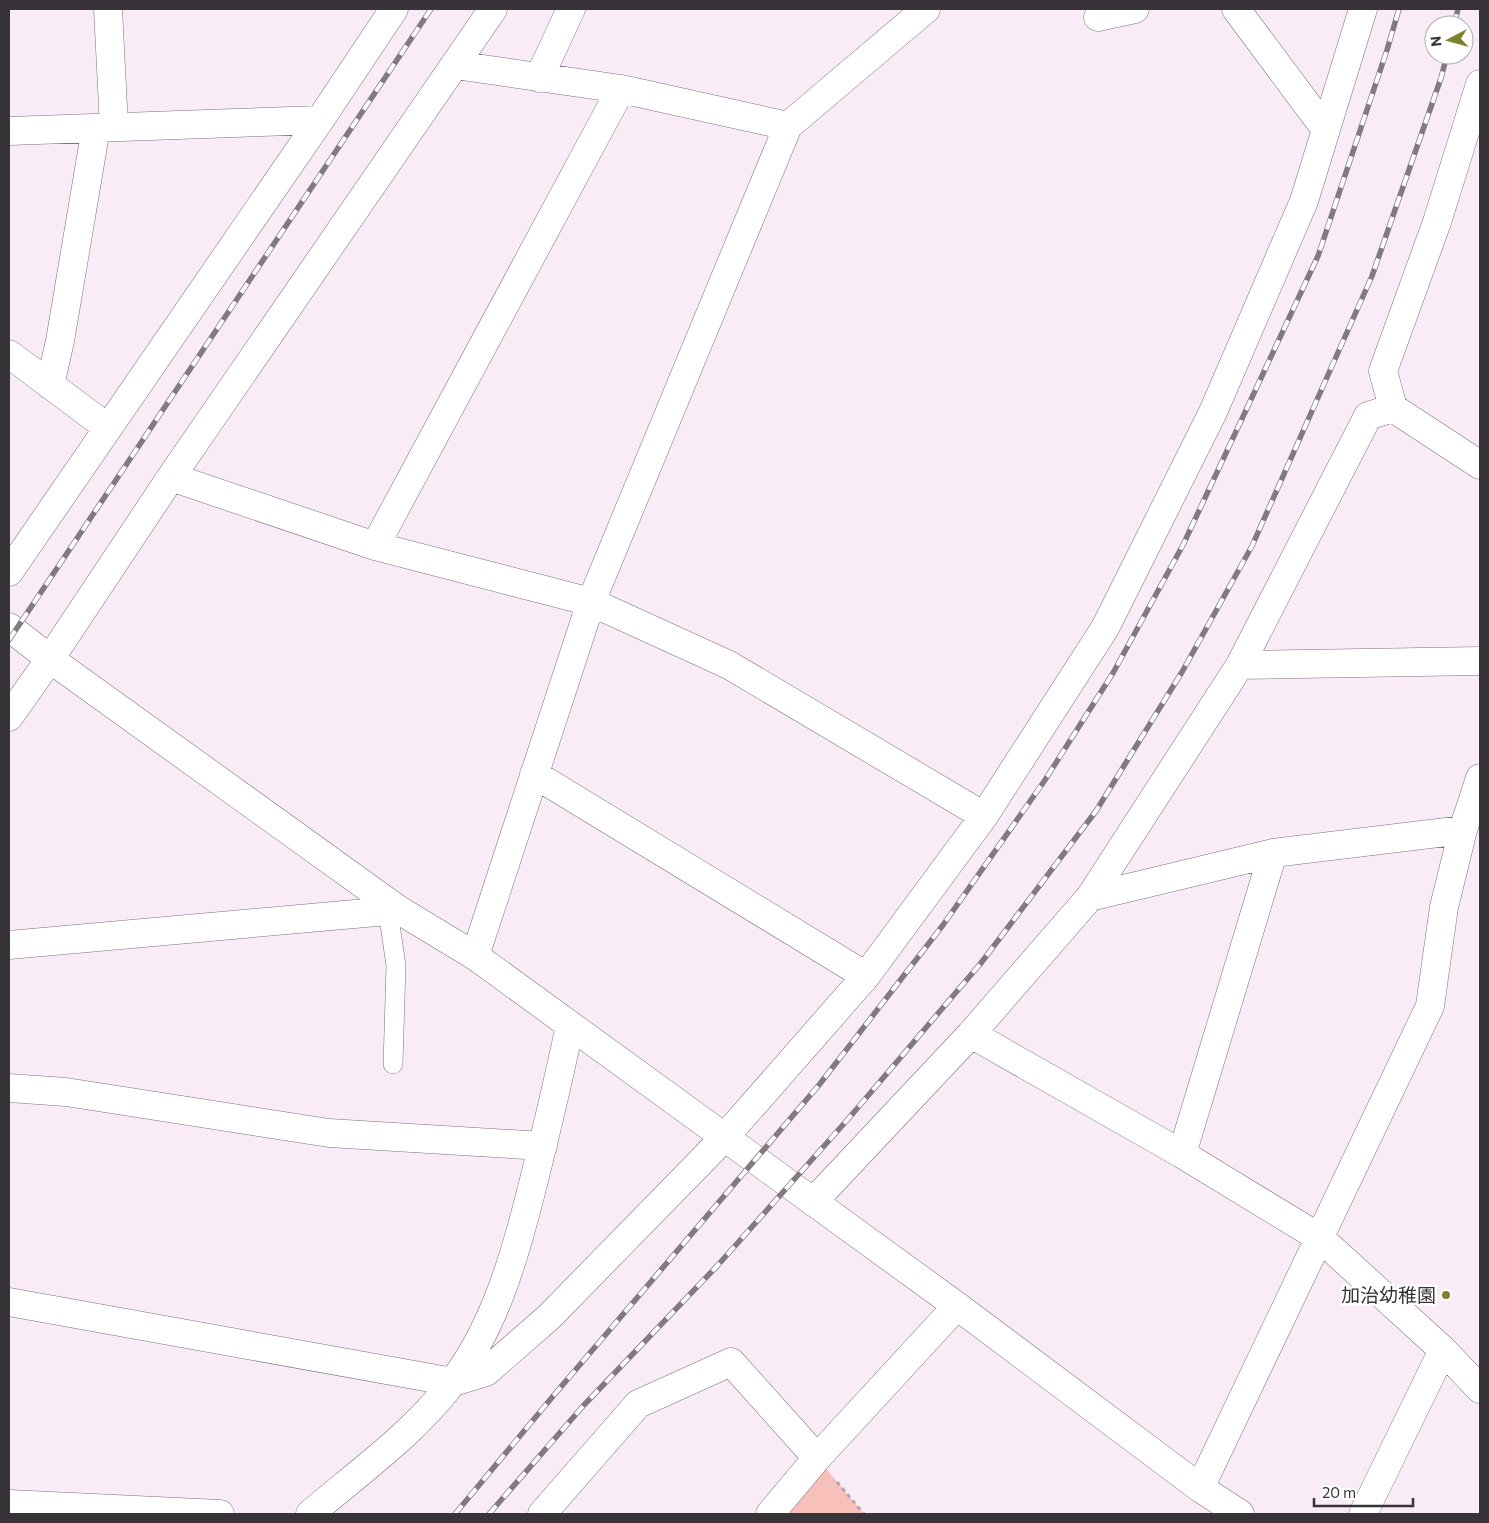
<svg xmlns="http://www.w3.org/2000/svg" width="1489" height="1523" viewBox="0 0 1489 1523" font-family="Commissioner,'Noto Sans JP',sans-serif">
	<rect width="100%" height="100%" fill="#f9ecf7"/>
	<path fill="#f8c0ba" d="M817 1458 864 1514H770Z"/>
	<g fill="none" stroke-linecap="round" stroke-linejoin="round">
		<defs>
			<path id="lane" d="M388 910 396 966 393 1064"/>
			<path id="street" d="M108 9 114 127
				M1236 9 1326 130
				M1098 17 1135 9
				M455 65 621 89 788 126 926 9
				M539 78 571 9
				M1480 84 1437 222 1383 371 1393 408 1480 465
				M9 131 320 120
				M9 354 108 428
				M50 385 60 341 96 128
				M1393 408 1368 416 1240 665 1480 661
				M171 477 375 546 591 602 729 665 984 816
				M375 546 621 89
				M9 572 320 120 394 9
				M9 717 50 659 171 477 493 9
				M534 774 866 976
				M1090 897 1273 853 1463 830
				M9 945 399 910
				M475 956 591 602 788 126
				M971 1034 1182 1154 1320 1238 1443 1350 1480 1389
				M9 1088 66 1092 329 1133 543 1146
				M1182 1154 1273 853
				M813 1202 971 1034 1090 897 1240 665
				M9 1302 453 1382 486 1372 549 1317 724 1138 866 976 984 816 1105 628 1213 412 1304 201 1363 9
				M1200 1488 1430 1006 1444 907 1463 830 1480 778
				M9 1504 220 1514
				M310 1514C358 1473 413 1434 452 1383 494 1328 514 1259 531 1192 545 1137 558 1081 570 1026
				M542 1514 638 1404 731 1362 817 1458
				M770 1514 817 1458 957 1306
				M1363 1514 1443 1350"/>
			<path id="secondary" d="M9 627 50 659 399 910 475 956 957 1306 1200 1488 1240 1514"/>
		</defs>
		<use href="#lane" stroke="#7c717b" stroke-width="20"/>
		<use href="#street" stroke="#7c717b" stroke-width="29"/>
		<use href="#secondary" stroke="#7c717b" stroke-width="29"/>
		<path stroke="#afa5ae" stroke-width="3" stroke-dasharray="4 4" stroke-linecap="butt" d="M837 1482 864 1514"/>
		<use href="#lane" stroke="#fff" stroke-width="19"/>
		<use href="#street" stroke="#fff" stroke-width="28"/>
		<use href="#secondary" stroke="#fff" stroke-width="28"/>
		<defs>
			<path id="rail" d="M1454 25 1458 9
				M9 640 431 9
				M455 1514 554 1395 819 1085 943 925 1045 780 1113 673 1183 545 1318 256 1387 50 1399 9
				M489 1514 584 1405 718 1265 849 1118 981 963 1096 811 1182 672 1252 546 1372 276 1441 78 1447 55"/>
		</defs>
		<use href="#rail" stroke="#827a81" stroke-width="5.5"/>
		<use href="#rail" stroke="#fff" stroke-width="4" stroke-dasharray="11" stroke-linecap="butt"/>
	</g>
	<circle fill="#7e812b" stroke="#fff" stroke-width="2" cx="1446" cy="1295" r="5"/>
	<g text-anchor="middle" stroke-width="5" stroke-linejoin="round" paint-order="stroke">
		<g font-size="19" fill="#383338" stroke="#fff" text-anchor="end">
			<text x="1436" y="1302">加治幼稚園</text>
		</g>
	</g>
	<rect width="1489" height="1523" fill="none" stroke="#383338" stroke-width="20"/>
	<g transform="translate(1449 40) rotate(264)"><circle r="24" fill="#ffffff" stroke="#afadaf"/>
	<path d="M0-4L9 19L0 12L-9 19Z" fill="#7e812b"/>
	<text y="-8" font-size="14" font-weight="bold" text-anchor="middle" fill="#383338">N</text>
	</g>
	<path d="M1314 1498v8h99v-8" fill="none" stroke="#383338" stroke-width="2.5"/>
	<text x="1322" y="1498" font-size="15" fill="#383338" stroke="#ffffff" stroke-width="4" paint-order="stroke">20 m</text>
</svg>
